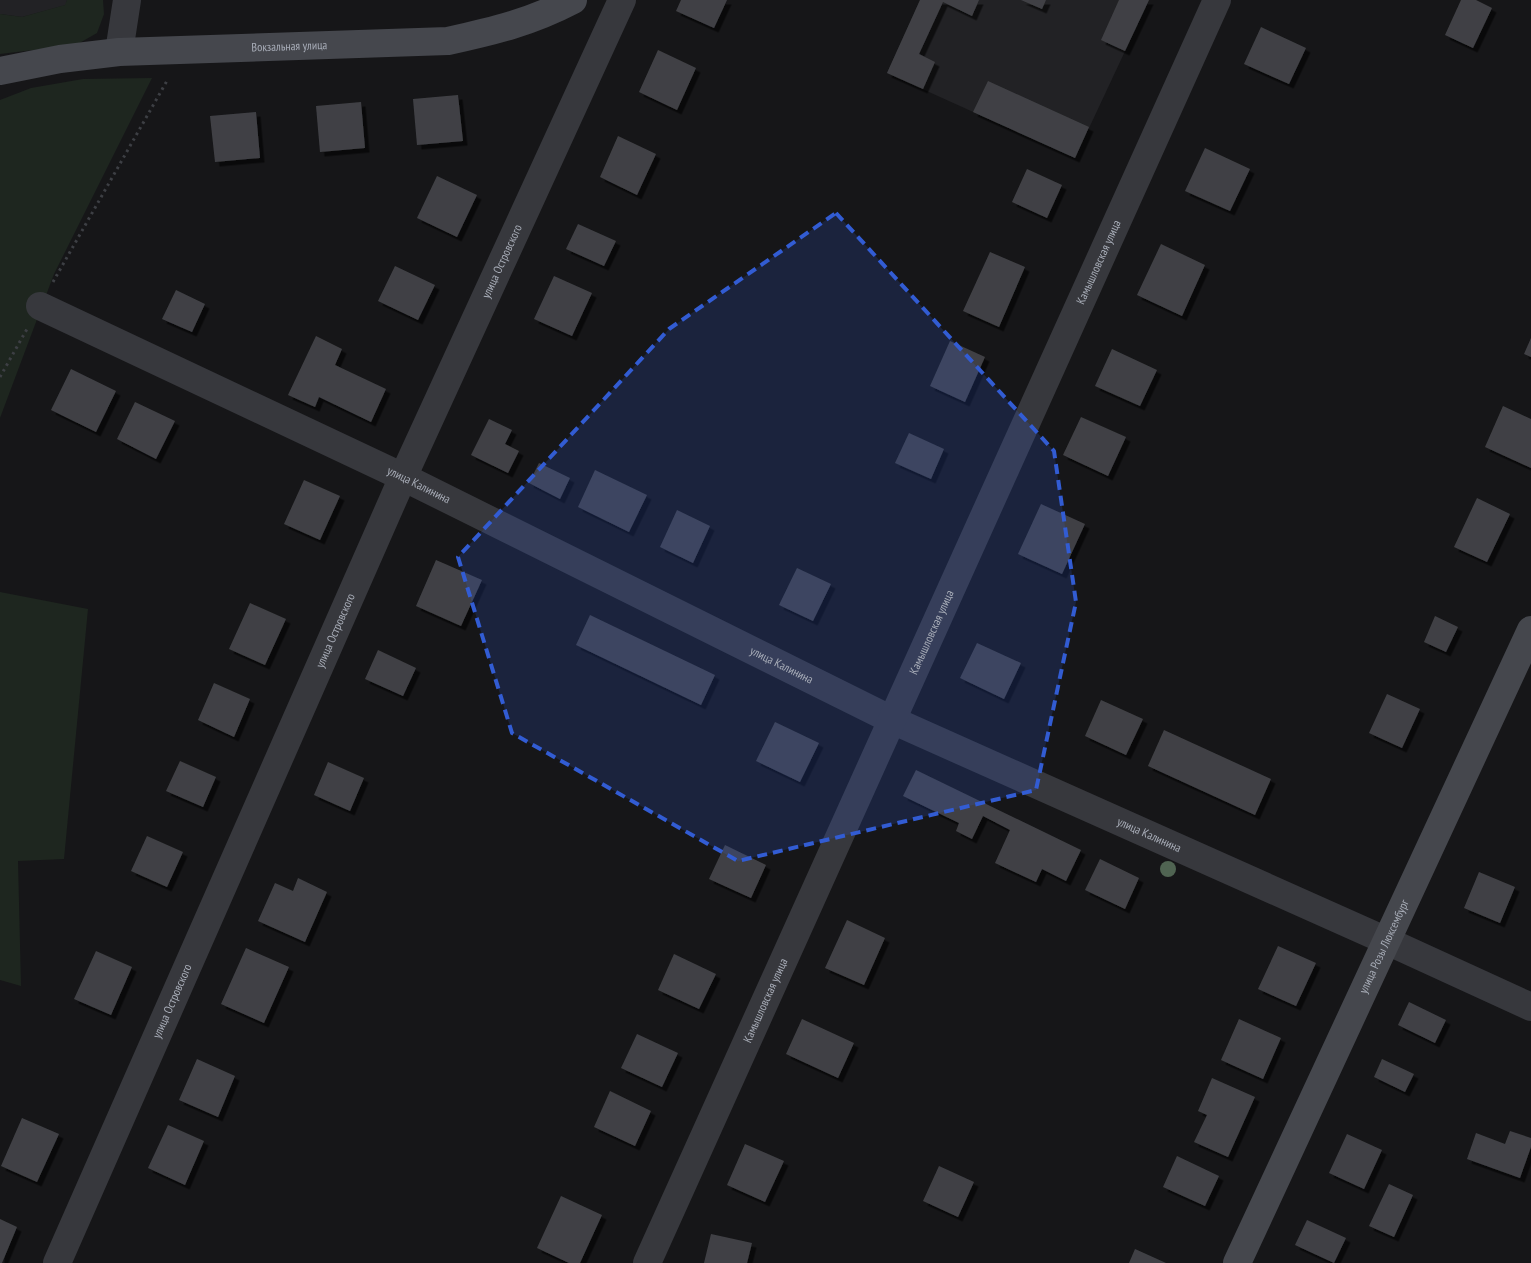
<svg xmlns="http://www.w3.org/2000/svg" width="1531" height="1263" viewBox="0 0 1531 1263" font-family="'PT Sans Narrow',sans-serif">
	<defs>
		<filter id="shadow"><feDropShadow dx="4.5" dy="4.5" stdDeviation="0" flood-color="#0009"/></filter>
	</defs>
	<rect width="100%" height="100%" fill="#161618"/>
	<path fill="#222225" d="M0 0H67L66 5 22 17 0 14Z
		M920 0H1149L1075 158 887 73Z"/>
	<path fill="#1e261f" d="M67 0H103L104 14 97 33 76 45 0 54V14L22 17 65 5Z
		M152 78 54 274 0 418V100L31 88 83 79Z
		M0 592 88 609 64 859 18 861 21 986 0 980Z"/>
	<path fill="#404145" filter="url(#shadow)" d="M681 0H727L714 28 676 11Z
		M920 0H979L972 16 943 2 919 54 935 62 923 89 887 73Z
		M1021 0H1046L1042 9Z
		M1119 0H1149L1125 51 1101 40Z
		M1461 0H1476L1492 8 1473 48 1445 35Z
		M1261 27 1306 48 1289 84 1244 64Z
		M658 50 696 68 677 110 639 92Z
		M988 81 1089 127 1075 158 973 112Z
		M458 95 463 141 417 145 413 99Z
		M361 102 365 148 320 152 316 106Z
		M256 112 260 158 215 162 210 116Z
		M618 136 656 154 637 195 600 177Z
		M1205 148 1250 169 1230 211 1185 191Z
		M1027 169 1062 185 1047 218 1012 202Z
		M437 176 477 195 457 237 417 218Z
		M578 224 616 241 604 266 566 249Z
		M1161 244 1205 265 1182 316 1137 295Z
		M990 252 1025 267 999 327 963 311Z
		M395 266 435 285 418 320 378 301Z
		M554 276 592 293 572 336 534 319Z
		M176 290 205 304 192 332 162 319Z
		M316 336 342 349 335 365 386 389 371 422 319 397 315 407 288 395Z
		M1531 338V357L1524 354Z
		M950 341 985 357 965 402 930 386Z
		M1112 349 1157 370 1140 406 1095 386Z
		M71 369 116 391 96 432 51 410Z
		M135 402 175 421 156 459 117 439Z
		M1503 406 1531 419V468L1485 447Z
		M1081 417 1126 437 1108 476 1063 455Z
		M489 419 512 430 505 444 519 451 508 473 471 455Z
		M909 433 944 449 931 479 895 463Z
		M539 463 570 478 560 499 529 483Z
		M595 470 647 495 629 532 578 507Z
		M304 480 340 496 320 540 284 524Z
		M1477 498 1510 514 1487 562 1454 547Z
		M1041 504 1085 524 1062 574 1018 554Z
		M677 510 710 526 693 563 660 547Z
		M436 560 482 580 461 626 416 606Z
		M797 568 831 584 813 621 779 605Z
		M250 603 286 619 265 665 229 649Z
		M590 615 715 675 701 705 576 645Z
		M1435 616 1458 627 1446 652 1424 642Z
		M977 643 1021 663 1004 699 960 678Z
		M378 650 416 668 403 696 365 679Z
		M214 683 250 699 234 737 198 720Z
		M1387 694 1420 709 1402 748 1369 733Z
		M1101 700 1143 719 1126 755 1085 736Z
		M775 722 819 743 800 782 756 761Z
		M1164 730 1271 779 1255 815 1148 766Z
		M180 761 216 777 203 807 166 791Z
		M328 762 364 778 350 811 314 795Z
		M916 770 1081 850 1066 881 1042 869 1036 882 995 863 1010 830 983 816 972 839 956 831 959 823 903 796Z
		M147 836 183 852 167 887 131 871Z
		M725 845 766 865 751 898 709 879Z
		M1100 859 1139 878 1125 909 1085 890Z
		M1479 872 1515 887 1500 923 1464 908Z
		M298 878 327 892 305 942 258 921 275 883 293 891Z
		M847 920 885 938 864 985 825 968Z
		M1278 946 1316 963 1296 1006 1258 989Z
		M246 948 289 967 264 1023 221 1004Z
		M96 951 132 967 111 1015 74 999Z
		M674 954 716 974 699 1009 658 990Z
		M1409 1002 1446 1020 1435 1043 1398 1025Z
		M802 1019 854 1043 838 1078 786 1054Z
		M1239 1019 1281 1038 1263 1079 1221 1060Z
		M637 1034 678 1053 662 1087 621 1068Z
		M197 1059 235 1076 218 1117 179 1100Z
		M1382 1059 1414 1074 1405 1092 1374 1077Z
		M1212 1078 1255 1097 1228 1157 1194 1142 1207 1115 1198 1111Z
		M610 1091 651 1111 635 1146 594 1127Z
		M22 1118 59 1134 37 1182 1 1166Z
		M168 1125 204 1141 185 1185 148 1168Z
		M1510 1131 1531 1138V1147L1520 1178 1467 1159 1476 1133 1505 1144Z
		M1347 1134 1382 1150 1364 1189 1329 1173Z
		M745 1144 784 1161 765 1202 727 1185Z
		M1177 1156 1219 1176 1205 1206 1163 1187Z
		M939 1166 974 1182 958 1217 923 1201Z
		M1389 1184 1413 1195 1394 1237 1369 1226Z
		M561 1196 602 1215 580 1263H569L537 1248Z
		M0 1219 17 1227 2 1263H0Z
		M1307 1220 1346 1238 1334 1263 1295 1245Z
		M711 1234 752 1243 747 1263H704Z
		M1135 1249 1166 1263H1129Z"/>
	<g fill="none" stroke-linecap="round" stroke-linejoin="round">
		<path stroke="#3d3f44" stroke-width="3" stroke-dasharray="2.5 4" stroke-linecap="butt" d="M53 282 168 79
			M0 377 27 329"/>
		<g stroke="#37383d" stroke-width="28">
			<path d="M119 52 127 0"/>
			<path id="s1" d="M40 306 403 477 892 720 1387 941 1531 1007"/>
			<path id="s2" d="M57 1263 403 477 622 0"/>
			<path id="s3" d="M647 1263 1217 0"/>
		</g>
		<g stroke="#45474d" stroke-width="28">
			<path id="s4" d="M0 71 60 59 119 52 448 41C494 31 531 22 573 0"/>
			<path id="s5" d="M1237 1263 1531 630"/>
		</g>
	</g>
	<circle fill="#506452" cx="1168" cy="869" r="8"/>
	<path fill="#325cd3" fill-opacity="0.2" stroke="#325cd3" stroke-width="4" stroke-dasharray="10 6" stroke-linejoin="round" d="M836 213 1054 451 1076 602 1036 790 738 861 512 733 458 557 669 329Z"/>
	<g text-anchor="middle" stroke-width="4.5" stroke-linejoin="round" paint-order="stroke">
		<g font-size="12" fill="#a8adb8" stroke="#111113">
			<text dy="4" stroke="none"><textPath href="#s4" startOffset="291">Вокзальная улица</textPath></text>
			<text dy="4" stroke="none"><textPath href="#s2" startOffset="1096">улица Островского</textPath></text>
			<text dy="4" stroke="none"><textPath href="#s3" startOffset="1098">Камышловская улица</textPath></text>
			<text dy="4" stroke="none"><textPath href="#s1" startOffset="419">улица Калинина</textPath></text>
			<text dy="4" stroke="none"><textPath href="#s2" startOffset="691">улица Островского</textPath></text>
			<text dy="4" stroke="none"><textPath href="#s3" startOffset="692">Камышловская улица</textPath></text>
			<text dy="4" stroke="none"><textPath href="#s1" startOffset="824">улица Калинина</textPath></text>
			<text dy="4" stroke="none"><textPath href="#s1" startOffset="1229">улица Калинина</textPath></text>
			<text dy="4" stroke="none"><textPath href="#s5" startOffset="349">улица Розы Люксембург</textPath></text>
			<text dy="4" stroke="none"><textPath href="#s2" startOffset="286">улица Островского</textPath></text>
			<text dy="4" stroke="none"><textPath href="#s3" startOffset="288">Камышловская улица</textPath></text>
		</g>
	</g>
</svg>
